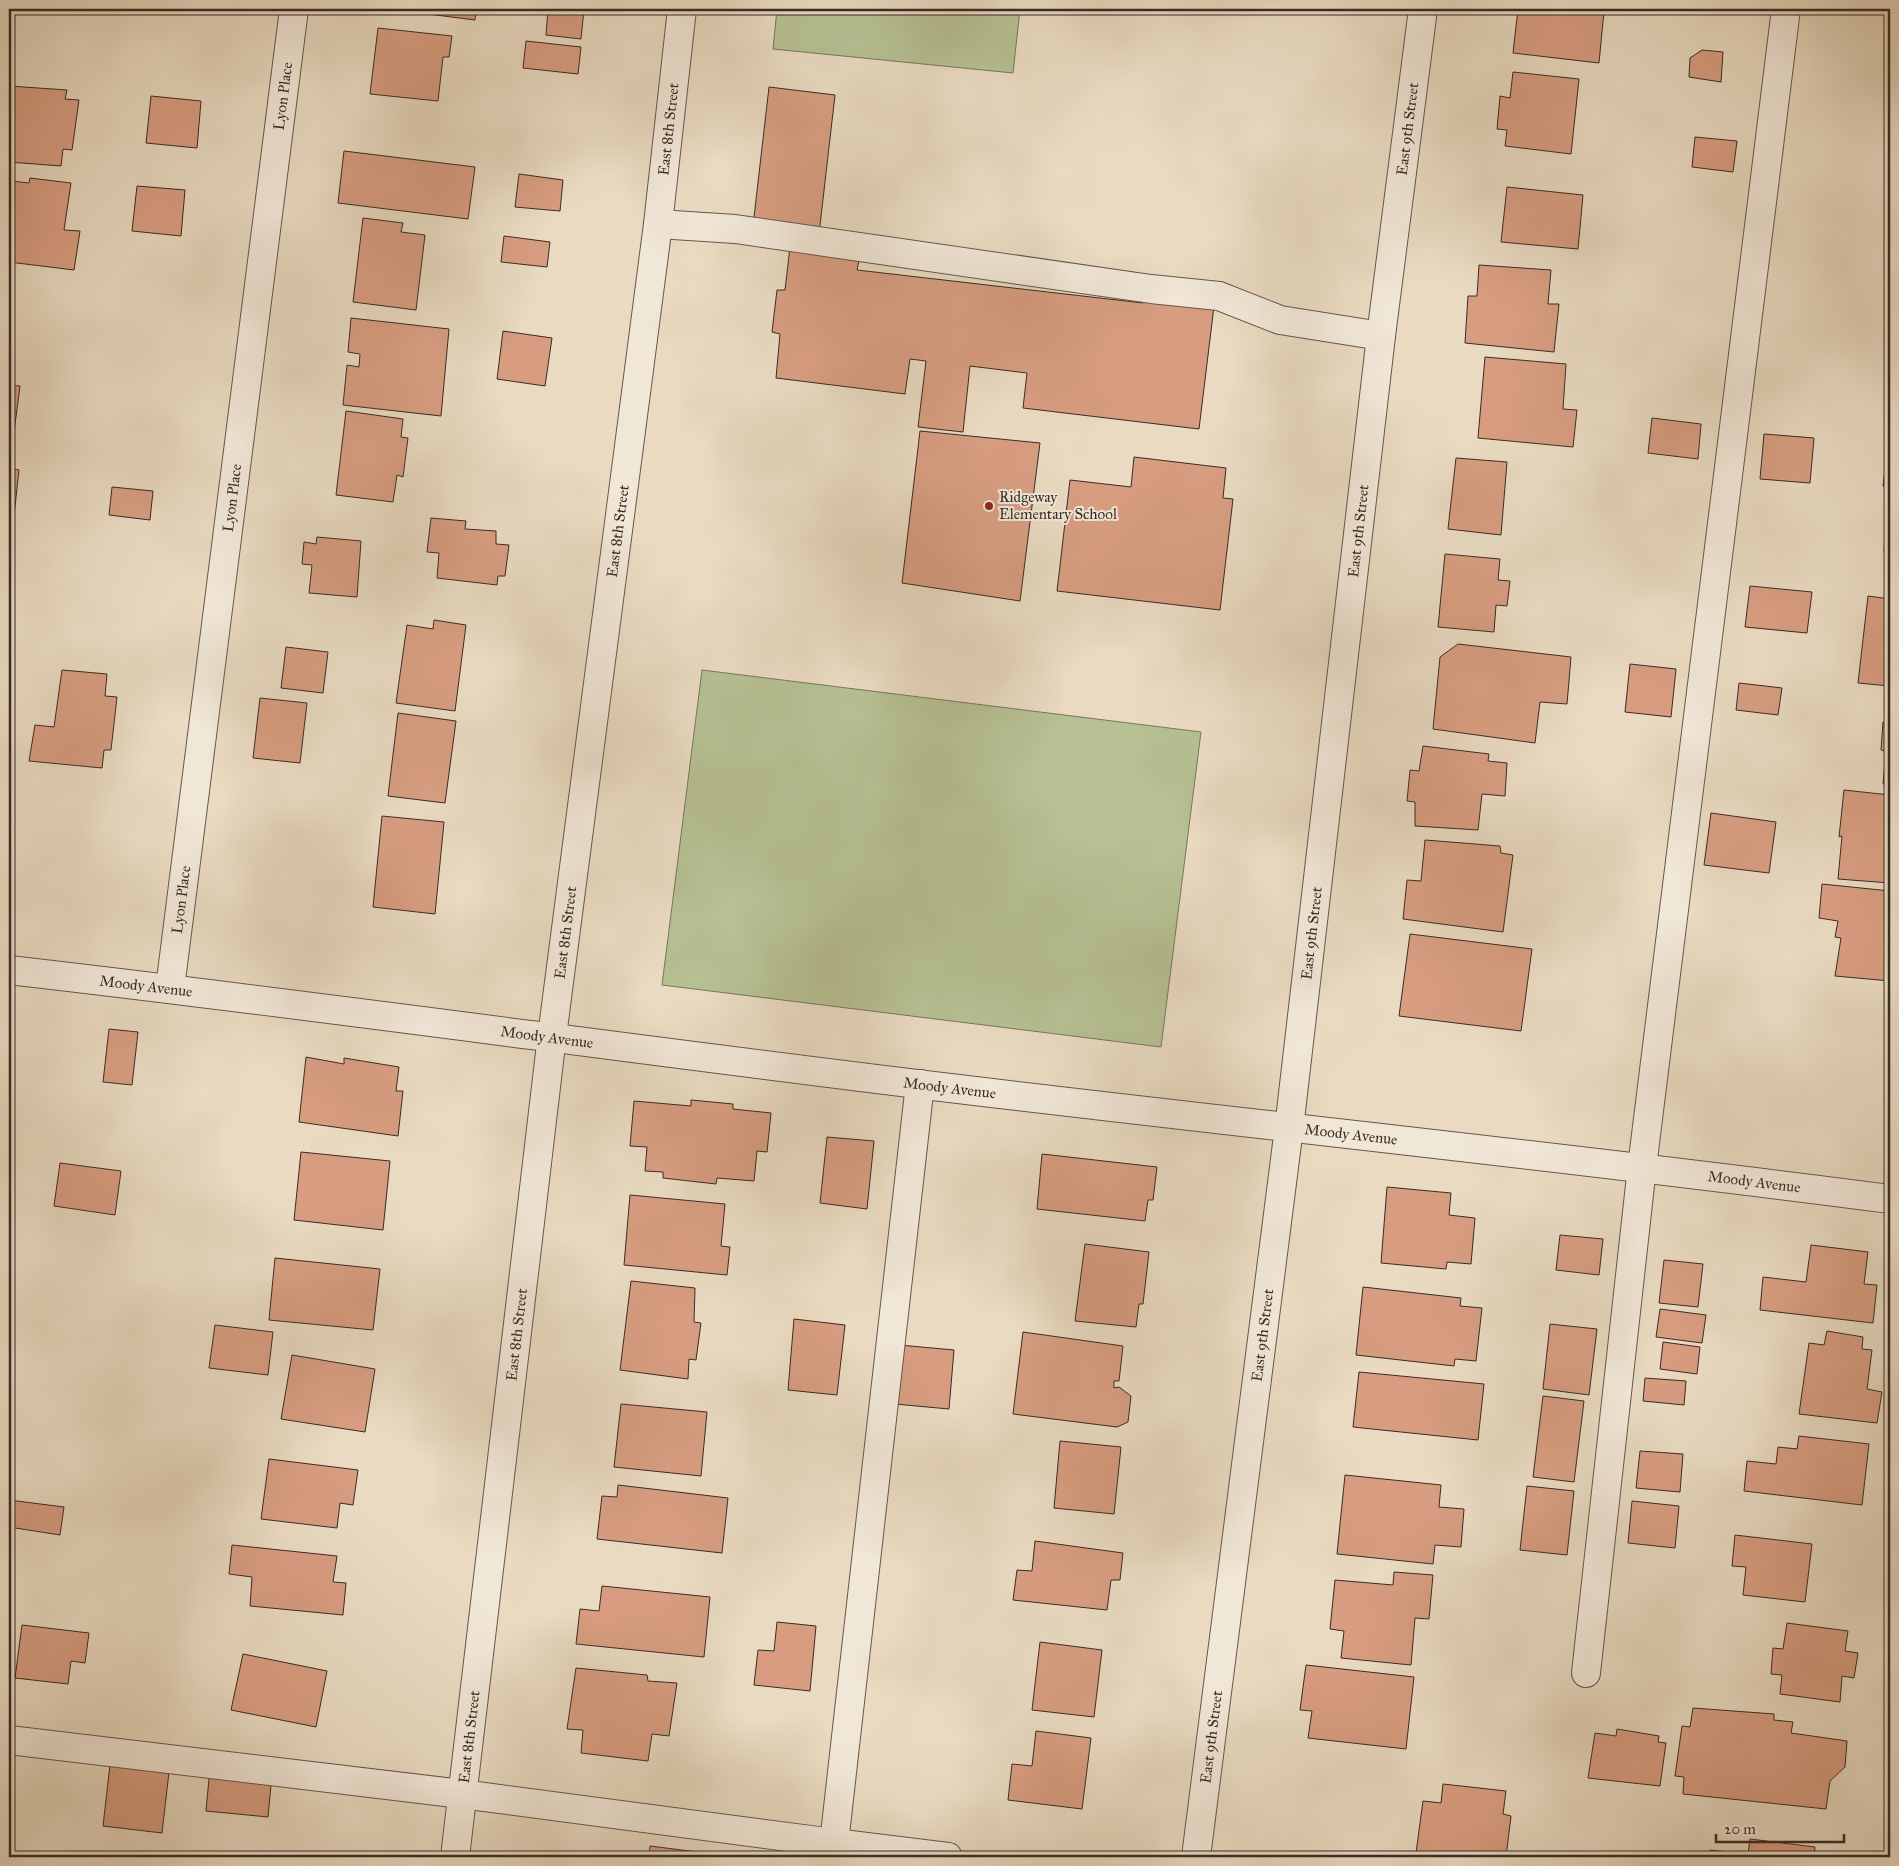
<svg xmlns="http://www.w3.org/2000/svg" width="1899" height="1866" viewBox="0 0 1899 1866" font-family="'IM FELL Great Primer',serif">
	<rect width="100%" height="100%" fill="#e9dac1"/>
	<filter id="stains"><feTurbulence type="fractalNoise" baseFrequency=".004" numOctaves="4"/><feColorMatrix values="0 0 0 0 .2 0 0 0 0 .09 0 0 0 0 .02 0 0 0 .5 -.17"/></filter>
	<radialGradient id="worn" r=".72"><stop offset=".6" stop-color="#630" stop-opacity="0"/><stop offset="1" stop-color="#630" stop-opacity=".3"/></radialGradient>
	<path fill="#b6c093" stroke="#78765c" d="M777 9H1020L1013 73 773 49Z
		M702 670 1201 732 1161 1047 662 985Z"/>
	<path fill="#d89d81" stroke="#392b26" d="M429 9H476L475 20 428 14Z
		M548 9H584L581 39 546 35Z
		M1518 9H1580L1604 11 1599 63 1513 53Z
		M378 28 452 36 449 57H443L438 101 370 94Z
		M526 41 581 47 578 74 523 68Z
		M1702 50 1723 52 1721 82 1689 77 1690 58Z
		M1513 72 1579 79 1571 154 1505 146 1507 130 1497 129 1500 96 1510 98Z
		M9 86 67 90 65 99 79 100 72 150 63 149 61 166 9 162Z
		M769 87 835 95 819 234 753 226Z
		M151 96 201 101 197 148 146 143Z
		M1695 137 1737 141 1733 172 1692 167Z
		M344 151 475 167 468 219 338 203Z
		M519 174 563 180 560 211 515 207Z
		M30 178 71 183 64 230 80 231 74 270 9 262V215L12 181 29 183Z
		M137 186 185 190 181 236 132 231Z
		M1507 187 1583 195 1578 249 1501 242Z
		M1889 214H1890V249H1884Z
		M363 218 403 223 401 232 425 235 416 310 353 302Z
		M504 236 550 242 547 267 501 262Z
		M790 247 860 255 857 270 1143 303 1145 291 1215 298 1199 429 1023 408 1027 373 970 366 963 432 918 427 926 361 910 359 905 394 776 378 780 334 772 332 777 290H785Z
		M1479 265 1551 270 1548 304H1559L1554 352 1465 343 1468 296H1477Z
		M351 318 449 329 441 416 343 405 347 365 359 367 360 354 348 352Z
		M503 331 552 338 545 386 497 379Z
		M1485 357 1566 364 1563 409 1577 410 1573 447 1478 438Z
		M9 385 20 386 11 455H9Z
		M346 411 403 419 401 437 408 438 403 477 397 475 393 502 336 495Z
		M1652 418 1701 424 1698 459 1648 453Z
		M1890 427V487L1883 486Z
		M920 431 1040 443 1020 601 902 583Z
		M1764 434 1814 438 1810 483 1760 479Z
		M1134 457 1226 468 1223 498 1233 499 1220 610 1057 591 1070 480 1131 487Z
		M1456 458 1507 462 1501 535 1448 529Z
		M9 468 19 470 10 552 9 551Z
		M112 487 153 491 150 520 109 515Z
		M1888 513H1890V551H1884Z
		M431 518 466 521 465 529 496 531V544L509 545 505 576H498L497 585 437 578 439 553 427 552Z
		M317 537 361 541 357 597 309 593 312 565 302 564 304 542 316 544Z
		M1445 554 1500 559 1498 580 1510 581 1507 606 1496 605 1494 632 1438 627Z
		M1750 586 1812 592 1807 633 1745 627Z
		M1868 596 1890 599V686L1858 683Z
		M434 620 466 625 455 711 396 703 407 625 433 629Z
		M1458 644 1571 657 1567 704 1540 702 1535 743 1433 729 1440 657Z
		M286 647 328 652 323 693 281 688Z
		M1630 664 1676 669 1671 717 1625 712Z
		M62 670 107 674 105 696 117 697 111 750H104L102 768 29 761 35 725 54 727Z
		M1739 683 1782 688 1778 715 1736 710Z
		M260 698 307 703 300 763 253 758Z
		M398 713 456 721 445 803 388 796Z
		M1883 722 1890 723V785L1883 784 1886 751 1881 750Z
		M1423 746 1489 754 1488 761 1507 763 1505 796 1482 794 1478 830 1415 826V802L1407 801 1410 770 1419 771Z
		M1844 790 1890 795V883L1838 879 1842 836 1839 837Z
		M1711 813 1776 822 1769 873 1704 865Z
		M382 816 444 822 435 914 373 907Z
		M1425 840 1500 846 1501 853 1513 855 1503 932 1403 919 1407 880 1421 881Z
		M1822 884 1890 891V981L1835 976 1841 938 1835 937 1838 921 1819 918Z
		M1410 934 1532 949 1521 1031 1399 1016Z
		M109 1029 138 1032 132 1085 103 1082Z
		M306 1057 344 1064V1058L399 1067 396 1091H403L398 1136 299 1122Z
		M691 1100 733 1104V1109L771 1113 767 1152 757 1151 754 1181 717 1178 716 1184 663 1178V1172L645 1171 647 1147 630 1146 634 1101 691 1106Z
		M827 1137 874 1141 867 1209 820 1203Z
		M301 1152 390 1161 383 1230 294 1220Z
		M1042 1154 1157 1167 1153 1200H1148L1145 1221 1037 1209Z
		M60 1163 121 1171 115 1215 54 1206Z
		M1387 1187 1451 1193 1449 1215 1475 1218 1471 1264 1447 1262 1446 1269 1381 1263Z
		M630 1195 725 1204 721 1246 730 1247 727 1275 624 1265Z
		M1560 1235 1603 1239 1599 1275 1556 1270Z
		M1085 1244 1149 1252 1143 1304H1139L1136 1327 1075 1321Z
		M1811 1245 1868 1252 1864 1284 1877 1285 1873 1323 1760 1310 1763 1277 1806 1282Z
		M275 1258 380 1269 373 1330 269 1320Z
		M1664 1260 1703 1264 1698 1307 1659 1303Z
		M631 1281 695 1288 694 1322 701 1323 696 1360 689 1359 688 1379 620 1370Z
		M1363 1287 1461 1298 1460 1306 1482 1308 1476 1361 1455 1359 1454 1366 1356 1355Z
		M1660 1309 1706 1315 1702 1343 1656 1337Z
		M794 1319 845 1325 837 1395 788 1390Z
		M1550 1324 1597 1329 1589 1395 1543 1389Z
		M215 1325 273 1332 268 1375 209 1368Z
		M1827 1331 1863 1337 1862 1349 1872 1350 1867 1389 1882 1392 1877 1423 1799 1414 1809 1343 1824 1345Z
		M1023 1332 1123 1346 1119 1381H1114V1388L1119 1387 1131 1396 1128 1422 1117 1427 1013 1414Z
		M1663 1342 1700 1347 1697 1374 1660 1369Z
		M899 1345 954 1350 949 1409 895 1404Z
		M292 1355 375 1369 365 1432 281 1419Z
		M1359 1372 1484 1384 1478 1440 1353 1427Z
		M1645 1378 1686 1381 1684 1405 1643 1401Z
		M1543 1396 1584 1401 1574 1482 1533 1477Z
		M621 1404 707 1412 701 1476 614 1467Z
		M1799 1436 1869 1444 1862 1505 1744 1491 1747 1461 1776 1464 1778 1447 1797 1449Z
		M1060 1441 1121 1447 1114 1514 1054 1508Z
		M1640 1451 1683 1454 1680 1492 1636 1488Z
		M269 1459 358 1470 353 1505 340 1503 337 1528 261 1519Z
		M1345 1475 1441 1485 1439 1507 1464 1509 1461 1547 1435 1545 1433 1564 1337 1554Z
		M618 1485 728 1498 722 1553 597 1539 602 1496 617 1497Z
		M1527 1486 1574 1491 1567 1555 1520 1550Z
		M9 1500 64 1507 60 1535 9 1527Z
		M1632 1501 1679 1506 1675 1548 1628 1543Z
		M1735 1535 1812 1544 1805 1602 1743 1595 1746 1567 1732 1566Z
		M1035 1541 1123 1553 1120 1580H1111L1107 1610 1013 1600 1017 1570 1032 1571Z
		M232 1545 337 1556 333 1582 346 1583 343 1615 250 1606 252 1577 229 1574Z
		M1394 1572 1433 1575 1429 1619 1415 1618 1411 1665 1341 1658 1344 1631 1330 1629 1335 1580 1393 1585Z
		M602 1586 710 1597 704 1657 576 1644 580 1609 599 1611Z
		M777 1622 816 1626 810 1691 754 1685 758 1650 774 1651Z
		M1787 1623 1848 1631 1845 1651 1858 1653 1854 1678 1842 1676 1840 1702 1780 1694 1782 1675 1771 1674 1773 1648 1783 1649Z
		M22 1625 89 1633 85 1663 71 1661 68 1684 15 1678Z
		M1040 1642 1102 1650 1094 1717 1032 1710Z
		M243 1654 327 1671 316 1727 231 1710Z
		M1306 1665 1414 1677 1406 1749 1308 1738 1312 1711 1300 1710Z
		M576 1668 647 1675 648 1681 677 1683 669 1736 652 1734 648 1761 581 1753 583 1730 567 1729Z
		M1693 1708 1774 1714V1720L1793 1722 1791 1733 1847 1741 1845 1767 1830 1781 1826 1809 1683 1794 1684 1777 1675 1776 1682 1726 1690 1727Z
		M1617 1729 1659 1736 1658 1742 1666 1743 1660 1786 1588 1778 1595 1733 1616 1736Z
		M1036 1731 1091 1738 1082 1809 1008 1800 1012 1764 1032 1766Z
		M110 1765 169 1772 162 1833 103 1826Z
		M210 1768 272 1774 268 1817 206 1811Z
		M1443 1784 1506 1791 1503 1814 1511 1816 1506 1857H1456L1416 1853 1423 1801 1441 1803Z
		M1750 1839 1815 1847 1814 1857H1709L1710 1850 1748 1854Z
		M650 1846 713 1854V1857H649Z"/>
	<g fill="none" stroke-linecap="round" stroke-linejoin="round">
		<defs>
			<g id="minor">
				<path d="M658 224 735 229 1151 289 1219 296 1280 320 1381 336"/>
				<path id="s1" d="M9 970C315 1005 620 1048 925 1085 1247 1124 1569 1157 1890 1199"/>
				<path id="s2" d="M170 988 294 9"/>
				<path d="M1586 1673 1642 1167 1786 9"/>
				<path d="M9 1740 462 1794 834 1843 920 1084"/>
				<path d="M834 1843 948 1857"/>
				<path id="s3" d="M455 1857 552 1036 658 224 682 9"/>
				<path id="s4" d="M1196 1857 1289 1128 1381 336 1423 9"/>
			</g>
		</defs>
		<use href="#minor" stroke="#65574d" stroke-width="30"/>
		<use href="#minor" stroke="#f1e7d7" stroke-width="28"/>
	</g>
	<circle fill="#8f2418" stroke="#f1e7d7" stroke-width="2" cx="989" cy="506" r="5"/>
	<g text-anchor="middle" stroke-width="4" stroke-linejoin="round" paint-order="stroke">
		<g font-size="15" fill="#392b26" stroke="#f1e7d7">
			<text dy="5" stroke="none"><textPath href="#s2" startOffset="899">Lyon Place</textPath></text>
			<text dy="5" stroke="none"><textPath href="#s3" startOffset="1741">East 8th Street</textPath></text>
			<text dy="5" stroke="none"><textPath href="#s4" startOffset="1741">East 9th Street</textPath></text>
			<text dy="5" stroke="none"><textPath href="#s2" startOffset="494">Lyon Place</textPath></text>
			<text dy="5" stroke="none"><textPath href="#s3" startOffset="1336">East 8th Street</textPath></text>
			<text dy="5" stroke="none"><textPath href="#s4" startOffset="1336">East 9th Street</textPath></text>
			<text dy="5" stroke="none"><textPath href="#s2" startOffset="89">Lyon Place</textPath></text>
			<text dy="5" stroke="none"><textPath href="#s3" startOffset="931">East 8th Street</textPath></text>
			<text dy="5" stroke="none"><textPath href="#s4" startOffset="931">East 9th Street</textPath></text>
			<text dy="5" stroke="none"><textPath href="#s1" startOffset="138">Moody Avenue</textPath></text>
			<text dy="5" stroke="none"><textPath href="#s1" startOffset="542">Moody Avenue</textPath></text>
			<text dy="5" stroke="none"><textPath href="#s1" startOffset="948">Moody Avenue</textPath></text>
			<text dy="5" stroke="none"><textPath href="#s1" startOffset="1352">Moody Avenue</textPath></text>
			<text dy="5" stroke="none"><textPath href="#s1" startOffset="1758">Moody Avenue</textPath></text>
			<text dy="5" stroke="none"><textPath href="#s3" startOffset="526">East 8th Street</textPath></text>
			<text dy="5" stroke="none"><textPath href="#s4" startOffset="526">East 9th Street</textPath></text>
			<text dy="5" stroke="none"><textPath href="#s3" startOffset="121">East 8th Street</textPath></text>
			<text dy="5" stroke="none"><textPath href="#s4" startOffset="121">East 9th Street</textPath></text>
		</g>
		<g font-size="15" fill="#392b26" stroke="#f1e7d7" text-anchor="start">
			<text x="999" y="502">Ridgeway<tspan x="999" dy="17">Elementary School</tspan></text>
		</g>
	</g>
	<rect width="1899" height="1866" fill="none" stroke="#e9dac1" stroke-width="30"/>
	<rect x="10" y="10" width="1879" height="1846" fill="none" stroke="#392b26" stroke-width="2.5"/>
	<rect x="15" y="15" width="1869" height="1836" fill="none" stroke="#392b26"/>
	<path d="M1716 1834v8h128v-8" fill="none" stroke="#392b26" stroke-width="2.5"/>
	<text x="1724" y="1834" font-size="15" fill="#392b26" stroke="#f1e7d7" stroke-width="4" paint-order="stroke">20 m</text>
	<rect width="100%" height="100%" filter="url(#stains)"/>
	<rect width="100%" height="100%" fill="url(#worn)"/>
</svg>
